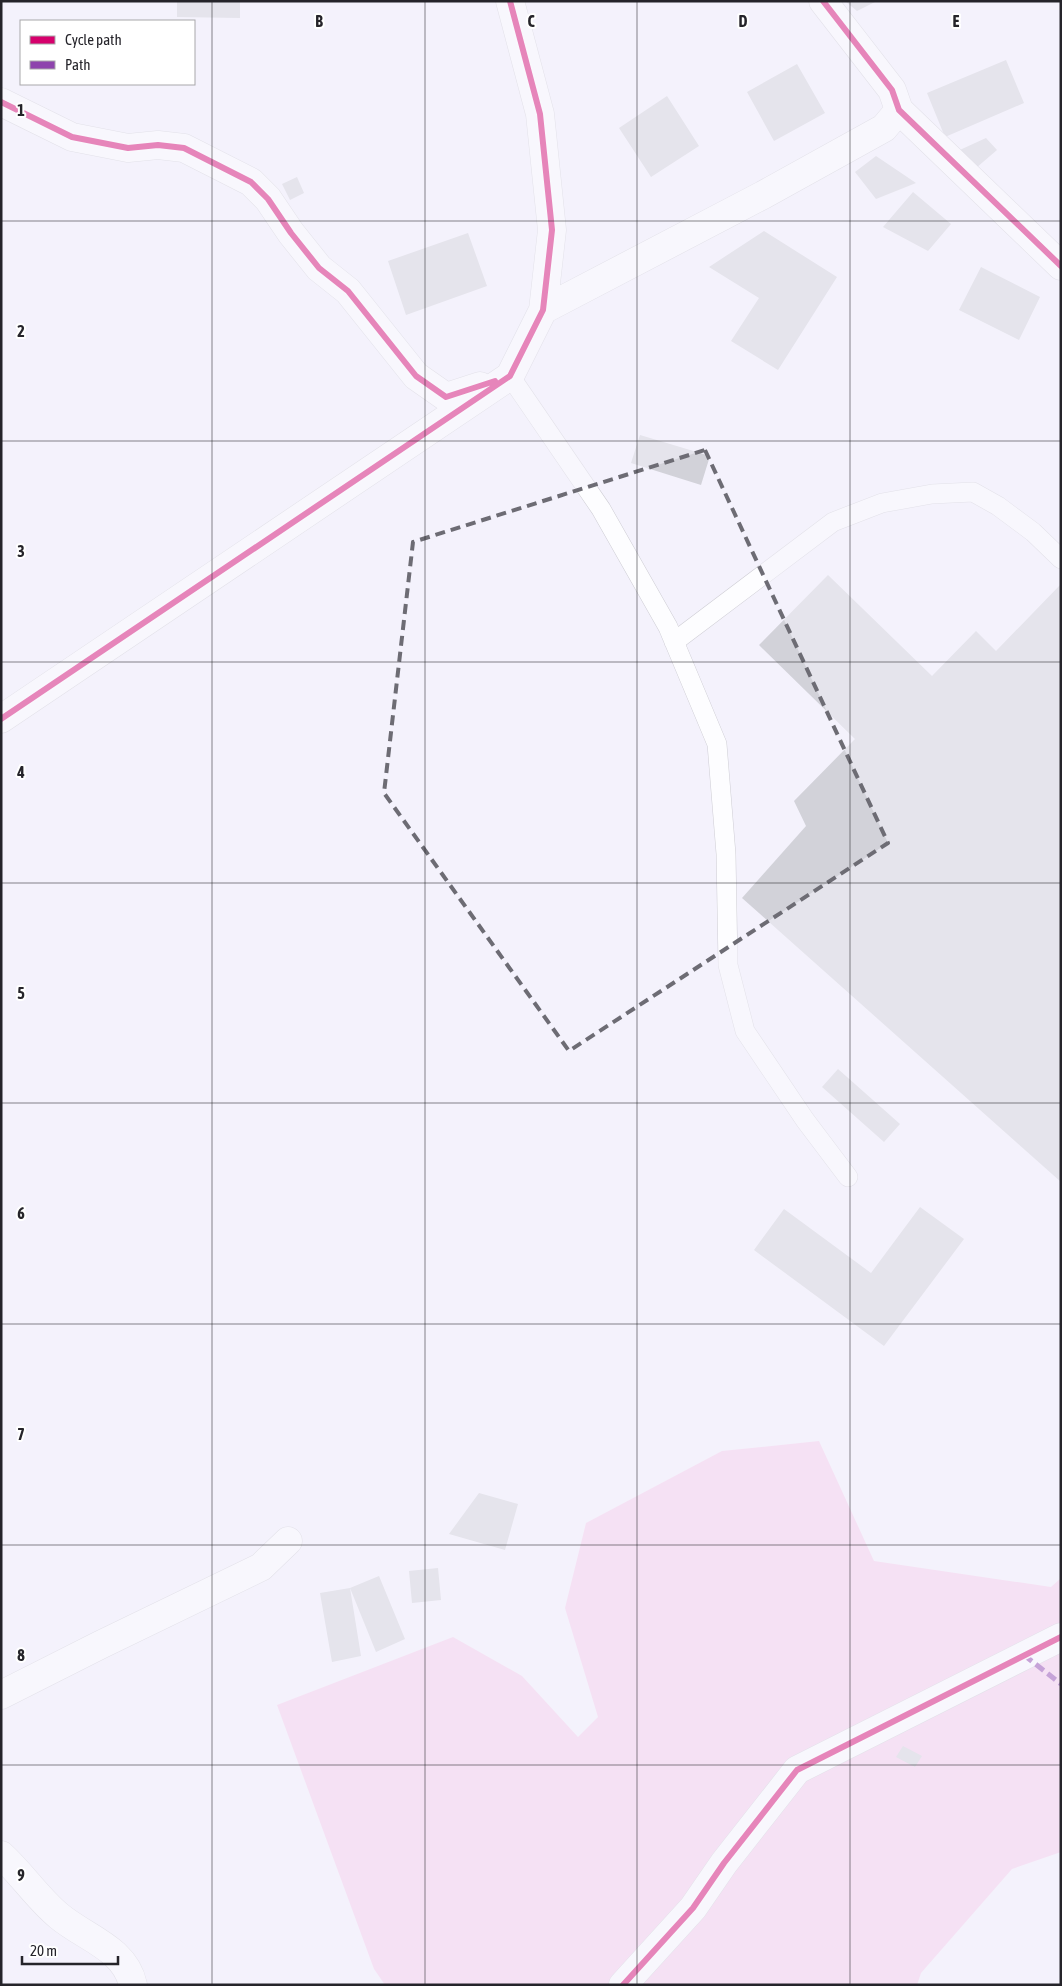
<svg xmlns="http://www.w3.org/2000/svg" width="1062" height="1986" viewBox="0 0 1062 1986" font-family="'Asap Condensed',sans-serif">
	<rect width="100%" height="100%" fill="#f4f2fc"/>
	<path fill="#f6cdeb" d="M819 1441 874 1561 1051 1587 1061 1578V1852L1012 1869 921 1973 917 1985H385L374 1969 277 1705 453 1637 522 1676 578 1737 598 1717 565 1608 586 1523 722 1451Z"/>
	<path fill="#d2d2d9" d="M177 1H240V18L177 17Z
		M845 1H877L857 11Z
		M1006 60 1024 103 945 137 927 93Z
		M797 64 825 113 774 141 747 92Z
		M667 96 699 146 651 177 619 128Z
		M986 138 997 150 969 174 951 154Z
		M876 156 916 183 876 199 855 172Z
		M297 177 304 193 290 200 282 184Z
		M913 192 951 224 928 251 883 227Z
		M764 231 837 277 778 370 731 341 759 298 709 267Z
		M468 233 487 286 406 315 388 261Z
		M981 267 1040 297 1019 340 959 310Z
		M640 435 710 456 701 485 631 463Z
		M828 575 932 676 976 631 996 651 1061 584V1182L742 898 806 826 794 801 855 739 759 645Z
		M838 1069 900 1124 884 1142 822 1087Z
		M920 1207 964 1239 884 1346 754 1250 784 1209 871 1273Z
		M479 1493 518 1504 505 1550 449 1534Z
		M438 1568 441 1600 412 1603 409 1571Z
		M379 1576 405 1639 376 1652 350 1588Z
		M350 1588 361 1656 332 1662 320 1593Z
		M903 1746 922 1756 915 1767 896 1757Z"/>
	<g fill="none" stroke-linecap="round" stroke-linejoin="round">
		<defs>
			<path id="lane" d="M510 376 601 509 668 627 717 744 726 854 728 965 745 1031 805 1120 848 1177
				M674 642 833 522 882 503 932 494 973 492 998 506 1033 532 1061 559"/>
			<path id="street" d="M823 1 892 90 899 110 1061 266
				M1 102 72 137 128 148 158 145 184 148 251 182 268 199 291 233 319 268 348 291 416 376 446 397 480 386
				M543 310 763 195 884 128 899 110
				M1 719 510 376 543 310 552 230 540 114 510 1
				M1 1695 100 1645 261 1567 288 1541
				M1 1855C22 1874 38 1899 59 1916 85 1938 125 1948 133 1985
				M623 1985 693 1908 724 1863 797 1770 1061 1637"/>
		</defs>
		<use href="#lane" stroke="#cecdd4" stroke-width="20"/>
		<use href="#street" stroke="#cecdd4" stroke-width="29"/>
		<use href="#lane" stroke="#fdfdff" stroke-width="19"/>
		<use href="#street" stroke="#fdfdff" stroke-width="28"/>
		<path stroke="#8e44ad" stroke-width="5" stroke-dasharray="10 5" stroke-linecap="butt" d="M1024 1655 1061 1684"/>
		<defs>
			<path id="cycleway" d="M823 1 892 90 899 110 1061 266
				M1 102 72 137 128 148 158 145 184 148 251 182 268 199 291 233 319 268 348 291 416 376 446 397 495 381
				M1 719 510 376 543 310 552 230 540 114 510 1
				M623 1985 693 1908 724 1863 797 1770 1061 1637"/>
		</defs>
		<use href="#cycleway" stroke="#fff" stroke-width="9"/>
		<use href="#cycleway" stroke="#d6006c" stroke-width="6"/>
	</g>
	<path d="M0 0H1062V1986H0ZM705 450 888 843 569 1051 384 793 413 542Z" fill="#f4f2fc" fill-opacity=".55" fill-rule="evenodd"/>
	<path fill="none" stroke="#6d6c74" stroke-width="4" stroke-dasharray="10 6" stroke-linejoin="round" d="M705 450 888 843 569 1051 384 793 413 542Z"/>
	<path fill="none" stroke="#25242a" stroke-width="1" stroke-opacity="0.55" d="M212 1V1985M425 1V1985M637 1V1985M850 1V1985M1 221H1061M1 441H1061M1 662H1061M1 883H1061M1 1103H1061M1 1324H1061M1 1545H1061M1 1765H1061"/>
	<g font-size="16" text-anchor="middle" font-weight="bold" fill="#25242a" stroke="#fff" stroke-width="4" stroke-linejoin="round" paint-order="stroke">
		<text x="319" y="27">B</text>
		<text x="531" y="27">C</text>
		<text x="743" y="27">D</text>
		<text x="956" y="27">E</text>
		<text x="21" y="116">1</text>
		<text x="21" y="337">2</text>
		<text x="21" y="557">3</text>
		<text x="21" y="778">4</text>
		<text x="21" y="999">5</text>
		<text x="21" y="1219">6</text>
		<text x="21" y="1440">7</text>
		<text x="21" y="1661">8</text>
		<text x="21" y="1881">9</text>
	</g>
	<rect width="1062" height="1986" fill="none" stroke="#25242a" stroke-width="5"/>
	<rect x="20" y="20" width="175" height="65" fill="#ffffff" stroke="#a8a7aa"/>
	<rect x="30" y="36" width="25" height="8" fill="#d6006c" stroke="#a8a7aa"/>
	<text x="65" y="45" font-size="15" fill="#25242a">Cycle path</text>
	<rect x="30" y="61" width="25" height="8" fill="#8e44ad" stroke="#a8a7aa"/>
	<text x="65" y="70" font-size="15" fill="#25242a">Path</text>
	<path d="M22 1956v8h96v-8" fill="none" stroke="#25242a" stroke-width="2.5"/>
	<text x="30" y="1956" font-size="15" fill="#25242a" stroke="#ffffff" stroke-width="4" paint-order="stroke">20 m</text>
</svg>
